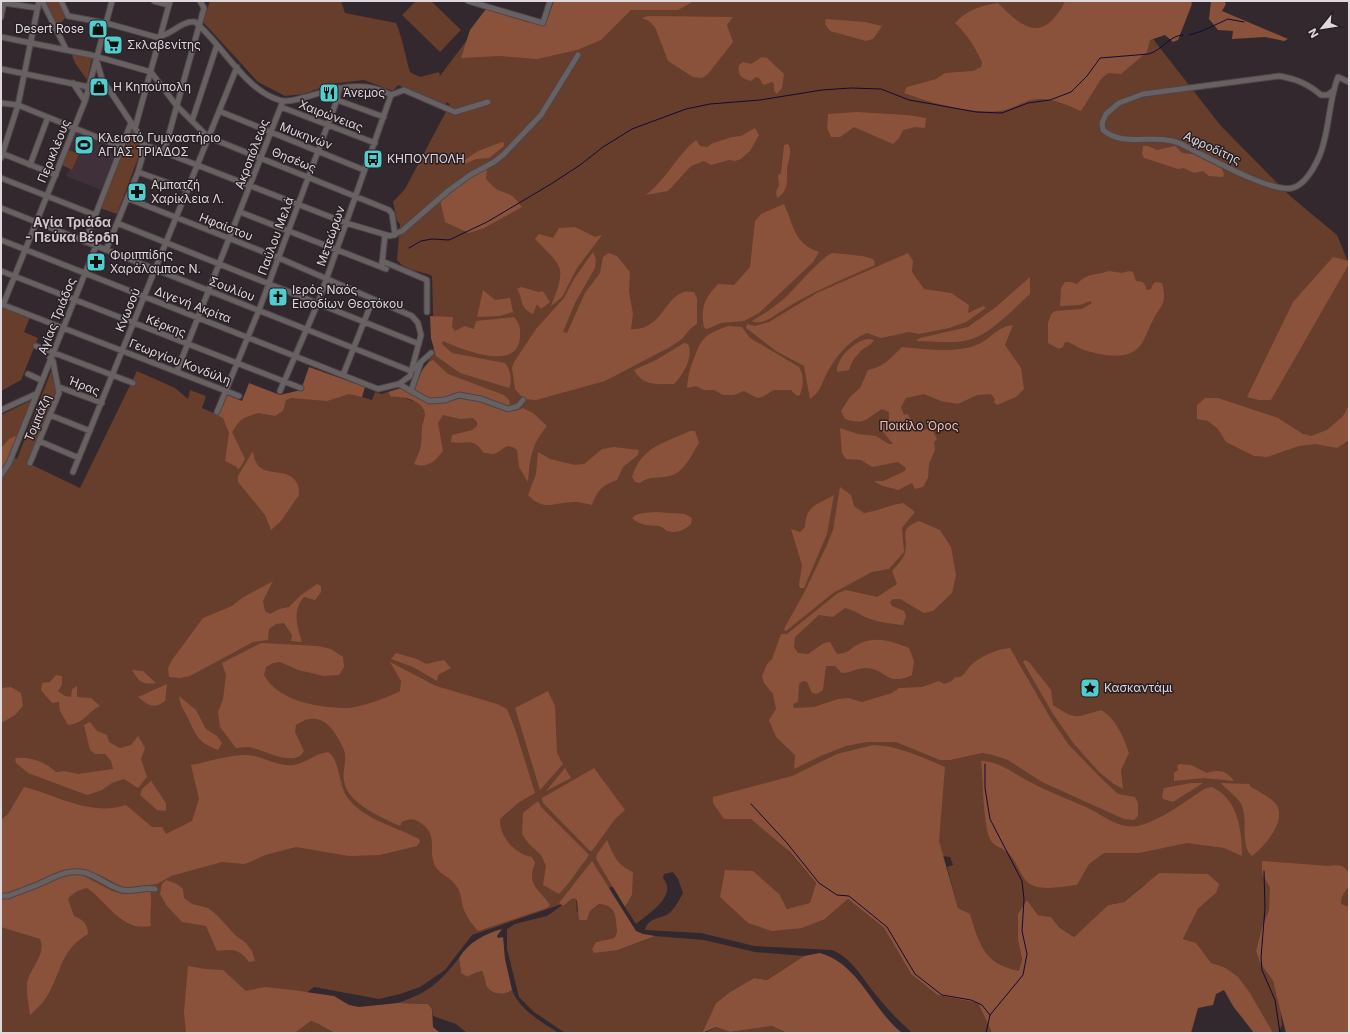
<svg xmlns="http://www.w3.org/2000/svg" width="1350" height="1034" viewBox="0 0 1350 1034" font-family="Inter,sans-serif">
	<rect width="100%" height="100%" fill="#32282e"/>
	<path fill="#403039" d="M76 131 102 142 100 149 115 155 101 190 66 176 70 169 62 165Z"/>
	<path fill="#673d2b" d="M44 1H60L66 17 59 25 66 43Z
		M210 1H341L345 13 396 23C403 39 405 56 410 72L420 77 439 72 440 76 487 13 547 30 559 1H1133L1146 30 1221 126 1289 195 1337 235 1349 264V928L1269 910 1262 927 1256 951 1260 963 1273 981 1280 1003 1282 1025 1278 1033H1273L1224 967 1211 964 1196 944 1183 939 1198 909 1216 893 1145 884 1124 902 1108 905 1074 937 1060 928 1051 917 1038 915 1027 900 1018 940 1022 959 1019 972C983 960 981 949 970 915L958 908 947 867 953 865 950 857 811 842 786 848 816 883 810 904 787 909 780 895 720 897 825 919 848 899 884 928 911 974 937 995 978 1003 992 1033H912C899 1021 887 1009 876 995 862 978 853 959 832 950L754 946 701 933 645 930C647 918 660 919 668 914 675 909 679 900 683 893L678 879 673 872 664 874 663 878C678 896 649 913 636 924L625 907 632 895 623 883 576 899 577 911 587 920 590 911 599 904C617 906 615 916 617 932L614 938 596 942 618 950 655 936 704 940 755 952 804 956 767 980 754 978 730 992 716 1003 702 1033H565L534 1012 519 997 507 949V929L515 924 547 916 565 903 472 935 445 970 420 987 400 994 379 999 314 987 256 1033H1V415L32 400 9 455 17 459 52 369 58 392 28 463 80 488 137 371 175 388 188 399 190 390 206 396 202 408 218 415 302 390 310 368 362 397 372 400 375 392 381 394 388 392 391 397 400 396 413 401 434 347 432 276C420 270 407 272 397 260L400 224 397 221 393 202 405 189 450 104 446 102V105L398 85 393 91 364 80 331 84 304 94 285 96 258 82 203 22Z
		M416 1H431L461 30 440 52 402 15Z
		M71 53 92 58 87 80 75 63Z
		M131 128 138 140 140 153 117 214 100 208Z
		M68 150 79 154 72 170 62 165Z
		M1 306 30 317 24 332 38 338 21 380 1 391Z
		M459 958 461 973 467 977 475 973 482 971C484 976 485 980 486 985 490 995 505 996 512 990 520 1010 541 1022 559 1033H467L456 1024 433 1016 432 1009 428 1004 398 1003C429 992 438 984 459 958Z
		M311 1021C320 1024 326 1029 335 1033H295Z
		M772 1026 787 1033H705L716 1027 730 1032Z"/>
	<path fill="#8b523b" d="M554 1H694L678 10H631L601 40 577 50 537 59 499 56 461 58 470 30 486 9 545 25Z
		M1065 1H1191L1192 4 1178 40 1173 42 1165 35 1150 40 1147 52 1121 74 1108 73 1101 79 1081 111C1064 104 1047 95 1028 101 1019 104 1009 110 1000 111 970 114 931 103 904 93L907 87 936 79 945 73 973 71 981 67 982 62C975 47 967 34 955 23 967 10 980 6 998 3 1015 19 1034 42 1055 17 1059 12 1063 7 1065 1Z
		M1211 1H1224L1226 4 1222 11 1288 39 1284 41 1265 37 1232 39 1233 31 1218 30 1209 19Z
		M648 16 733 17 727 25 733 42 708 74 702 78 693 77 668 61 655 27 649 21 642 18Z
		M826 19 865 22 882 26 873 39 866 41 830 31 825 24Z
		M762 57 767 58 784 74 782 88 777 94 774 91V84L772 82 764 85 762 83 760 79 756 77 751 81C742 79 737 75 739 65L743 62 751 64Z
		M857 112 907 115 926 118 925 128 915 127 903 130 899 138 893 144 854 127 840 137H831L827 128 828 114Z
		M755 128 759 135 750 151 741 159 735 161 729 160 711 165 704 161 691 166 668 191 646 195C666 180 676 156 696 140L700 146 707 147 713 143 732 137 741 136Z
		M502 142 504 143V146L489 158 476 159 465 164 457 161 460 159 465 160 478 151Z
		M788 144C793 152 788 160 787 168 787 180 789 191 777 198L776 192 779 185 778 175 781 173 784 145Z
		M1143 146H1148L1157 150 1175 146 1182 153 1199 155 1221 167 1224 174 1223 177 1209 176 1203 171 1194 173 1184 168 1178 169 1144 158 1142 154Z
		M487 169 486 179C489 182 494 188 498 190 511 195 512 194 522 207L484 228 469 233 445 222 440 200 473 176Z
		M784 204C794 225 793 243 819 252L813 262 759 313 744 321 721 323 707 329 704 328C700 308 705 298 718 284L734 285 750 267 755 221 761 214Z
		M575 227 595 237 602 235 577 268 562 297 551 306C567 266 563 268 535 239L539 234 553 238 559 228Z
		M593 252 596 259 595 268 575 303 563 332 567 333 585 293 600 273 603 257 609 253 617 256 630 272 629 292 633 314 631 329C661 331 664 298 684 292 687 291 691 292 694 292L697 298V324L690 329 682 339 670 347 605 381 536 400 524 399 515 389 512 368 514 362 536 329 564 298 574 279Z
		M832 253C841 254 868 255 874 260L875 265C842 280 808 293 777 314 770 319 760 325 752 321 764 314 776 306 787 296 796 287 822 257 832 253Z
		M908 253 913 261 912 272 924 289 951 293 969 305 968 313 983 306 986 308 966 322 949 328 919 334 909 332 881 338 867 333C849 340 836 356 827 373 821 384 822 390 810 399L804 366 776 351 746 328 747 324 755 326 769 322 817 293Z
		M1333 257 1349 261V264L1271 400H1259L1247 397 1293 302Z
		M1109 271 1122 273 1129 271 1133 272 1136 281C1144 281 1145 284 1147 290L1151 289 1153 284 1156 282 1162 283C1168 305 1160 305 1152 322 1148 330 1145 340 1139 347 1127 361 1100 355 1084 350 1077 348 1072 342 1065 342L1063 347 1059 349 1048 343V323L1051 314 1055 311 1082 309 1092 303 1090 301 1080 305 1060 306 1061 288 1065 282H1071L1077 284C1088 272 1095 276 1109 271Z
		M1030 277V294C1013 309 990 335 968 340 952 344 933 341 916 341L920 338 968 327 996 307Z
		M521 287 539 292 543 291 550 302 541 309 537 304 533 314C518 307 524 299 517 289Z
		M483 290 495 300 510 298 513 312 500 316 477 317Z
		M430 316 453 317 452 327 455 331 464 326 474 329 476 321 514 317C519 322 521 330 520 337 518 373 461 349 443 341L442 344 452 353 505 363C510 369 513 381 509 388L460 373 436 356 431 338Z
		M1013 325 1005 345 1021 368 1024 389 1016 397 997 405 994 402 995 399 991 394 977 395 958 404 941 401 924 394 906 398 901 407 904 415 908 414 914 428 918 430 932 429 937 439 934 442 935 450 929 464 928 478 923 487 915 489 912 483 898 490C890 487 881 487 874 481H883L905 471 906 468 898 462 872 467 861 460 846 459 842 453 840 428 858 434 876 436 889 444H893L879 427 880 422 889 419V412L882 409C866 418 866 426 845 419L841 411 850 397 860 388 868 370C884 367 891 358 902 347 926 349 956 354 979 344 991 338 999 326 1013 325Z
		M728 326 742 327 750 338 799 367C804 375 804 388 799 396L796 395 791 390H774L762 397 757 398 744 391 734 395H723L714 390H704L696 386 687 388C688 376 690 367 695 356 703 335 707 334 728 326Z
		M869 339 874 340C870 347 863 347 859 353 854 358 851 363 849 370L837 372C836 358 855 340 869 339Z
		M684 343 688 344C694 357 683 375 674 384 658 384 643 387 634 370L656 360Z
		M433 360 448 374 504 395 509 400 510 406 508 407 459 394 445 399 429 400 414 391C418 381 422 364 433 360Z
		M309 367 365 387 362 397 349 394 327 401 291 398 286 400 283 411 275 416 258 413 244 418 239 422 232 432 245 459 240 468 237 469V467L225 461 229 433 223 418 217 415 226 394 242 401 249 383 280 395 301 390Z
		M401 388C411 393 422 401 432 403 445 405 456 396 469 399 486 402 507 417 523 408L533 413 547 426C531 445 530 458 528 482L519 467 517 450C505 441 504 451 494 454 491 454 486 453 484 453 472 436 468 445 451 442L452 435 472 430 477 426V422L473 418 460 419 443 415 438 423 443 451C435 461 428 469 414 464 422 447 421 446 422 428 422 422 427 417 424 410 418 399 402 396 391 397L388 392Z
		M1205 398H1218L1278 418 1303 434 1311 436 1327 430 1343 416 1349 405V440L1337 448 1315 444 1299 446 1267 457 1254 456 1226 442 1218 429 1208 421 1197 419V405Z
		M690 431H695L699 443C691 455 685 472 670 476 659 479 650 475 640 483L635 482 632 477C641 447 664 443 690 431Z
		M18 435 11 454 1 473V448L9 439Z
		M614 447 639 450 638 455 623 467 617 480C602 485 597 491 592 505 587 504 581 502 576 502 556 501 545 513 528 495L536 474 538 452 550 459 575 465 584 464 602 449Z
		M253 451C256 484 286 463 297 483 299 486 299 491 299 495L281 521 271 530 265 515 238 482V476Z
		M840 487 851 495 854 506 864 513C878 511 889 505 903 503L915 512 902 528 904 552 889 569 872 572 833 593 786 631 784 630 785 627 804 593 826 547 833 530Z
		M834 495 827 534 804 588H800L799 585 802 565 791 529 800 532 805 527C806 504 818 505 834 495Z
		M656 512 685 514 692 518 691 524C685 530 676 534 667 531 664 529 663 527 659 526 648 525 640 526 632 518 637 512 648 513 656 512Z
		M919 521 940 530 951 547 956 575 952 593 933 611 924 613 900 599H893L890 602 892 606 904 611 906 616 903 625C891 624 877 622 865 617 858 613 853 610 845 608L833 617 819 615 795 637 794 647 798 653 808 654 824 643 830 642 837 654C852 652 846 651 857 645 874 635 892 641 909 648L914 661 912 675C886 687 887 669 866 668 857 668 851 673 842 673L835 666H826L823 690 817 694 812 693 807 682 803 681 799 684 798 702 793 704 794 708 814 707 838 699 848 698 862 702 892 693 899 688 922 687 939 681 944 684 952 681 955 677C964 679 966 670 971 665 981 656 997 649 1010 648L1051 719 1069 745 1100 777 1118 794 1135 797 1138 803V816L1134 820 1124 819 1042 782 1008 760 989 754 982 753 950 760H940L896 742H867L846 746 823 755 794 769 795 755 776 737 769 720 776 709 773 694 764 683 762 676 767 664 772 659 781 634H787L838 593 846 590 877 597 897 584 892 571C896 566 904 559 905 552 909 535 897 530 919 521Z
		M273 581 263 601 265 611 270 614 279 609 289 607 301 595 317 584 321 586V592L315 600 304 597C292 611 297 626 302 642L291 641 292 635 284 623 276 624 269 629 268 640 253 642 190 676 180 678 169 677 168 668 172 660 203 618 232 606 242 598Z
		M261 643 318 646 331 649 343 657 344 667 339 675 324 676 298 670 280 662 273 663 266 667 264 675C278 702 321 708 348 708 362 707 389 697 400 691L401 681 390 662 436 686 497 704 507 709 515 729 535 793 518 803 500 819C499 837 516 855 532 857L535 863C526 886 539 888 550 905L547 908 478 931C473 925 467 918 464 910 461 903 462 894 457 887 451 877 440 875 435 866 427 850 440 834 419 822 413 818 408 819 402 822L400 826C385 819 359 808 349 793 339 777 346 769 345 755 345 750 341 744 339 740 330 722 316 711 296 725L295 732 304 751C294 769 262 748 248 747 244 747 240 748 236 748L220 727 218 712 223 699 226 675 222 663Z
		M396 653 417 659 426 664 444 660 451 668 438 675 437 681 413 667 391 659Z
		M1025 660 1029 662 1051 690 1053 705C1077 721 1075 717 1101 710 1116 718 1124 738 1129 753L1121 770 1123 789 1114 784 1099 772 1074 744 1053 714 1023 662Z
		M132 670 143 671 156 683C142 685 139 682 132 670Z
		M56 675 62 676V685L58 691 65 696 71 697 72 689 77 686V697L91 698 100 706C85 714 85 723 68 725L60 711 59 702 52 703 41 690 42 683 50 682Z
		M167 684 165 701C153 710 148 705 138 697Z
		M11 687 21 693 23 706 15 715 3 722 1 721V688Z
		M548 691 555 706 557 753 563 764 540 790 515 708Z
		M179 696 196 710 206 729 217 736 222 743 218 750C197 742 196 735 187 716 183 709 180 705 179 696Z
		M90 722 97 731 107 735 109 742 120 748 131 745 138 736 145 748 141 759 147 777 138 788 124 779 112 783 102 790 87 795 28 773 16 763 15 758C31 757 44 761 56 772L64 771 78 774 113 769 111 761 105 754H95L90 750 84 725Z
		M873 745C900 746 921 757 945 767L939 841 958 908 970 914C980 946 984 963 1019 971L1022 959 1018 940V914L1027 900 1038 915 1051 917 1060 928 1074 937 1108 905 1124 902 1159 873 1208 874 1219 884 1216 893 1198 909 1183 939 1196 943 1211 963 1224 967 1238 977 1250 993 1273 1033H1254L1233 1006 1224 990 1216 994 1213 1005 1198 1008 1191 1033H992L978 1003 937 995 911 974 884 928 848 899 825 919 802 928 772 931 748 923 720 897 725 870 753 871 780 895 787 909 810 903 816 883 790 852 751 819H724L713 803V797L792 776 837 754Z
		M328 752C339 757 339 786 347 797 364 820 395 826 419 839L420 842 417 846 380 855 349 856 296 847 265 855 250 862 244 864 222 862 171 876 157 884 124 888 100 875 79 869 68 870 59 872 8 895 1 894V820L8 814 24 787C57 795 91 817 126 805L152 827H162L166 834 192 821 199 799 191 765C210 762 235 752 255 756 267 759 281 767 294 765 306 763 316 753 328 752Z
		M981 761C999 761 1013 773 1028 781 1047 791 1067 799 1086 807 1103 815 1118 829 1137 826 1159 822 1187 800 1206 788L1212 787C1238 799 1242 830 1242 856L1224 848 1187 843 1139 853H1104L1089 864 1077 885C1062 886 1038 893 1026 881 1020 874 1017 863 1010 855 1005 848 996 848 991 841 983 828 983 778 981 761Z
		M1179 764 1191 765 1207 773C1219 769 1227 771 1234 781L1204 778 1174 781V773L1178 770 1177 767Z
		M565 768 571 778 546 791Z
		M594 768 625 810 615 819 592 851H590L543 803 542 798Z
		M151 781 166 803V811L157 810 140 795 142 789Z
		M1191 783H1203L1173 802 1163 799 1162 796 1164 788Z
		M1221 783 1249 784 1251 787C1258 791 1266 795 1272 800 1292 816 1265 846 1252 856 1240 846 1248 822 1242 806 1239 798 1227 790 1221 783Z
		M538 801 542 808 589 855 568 884 559 894 543 885 546 866 541 855 528 843 522 834 523 813Z
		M607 840C614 856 617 865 633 872L632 895 625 907 596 859 597 854Z
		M592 861 636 931 643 934 655 936 618 950 594 953 592 949 596 942 614 938 617 932C615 916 617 906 599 904L590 911 587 920H579L577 901 575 898 571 899 563 906 559 903Z
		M1262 861 1328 866C1338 864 1349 865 1349 878 1349 881 1350 884 1348 887 1344 894 1341 895 1341 904L1349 907V1033H1286L1273 981 1260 963 1256 951 1262 927 1269 910 1270 887 1262 874Z
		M66 875H82L112 891 123 894 150 890C153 897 149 916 151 926 121 932 108 902 87 888 78 890 73 893 68 899L74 916C83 920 88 924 88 934 61 950 62 969 49 993 44 1002 38 1008 30 1015 29 1005 26 994 27 983 29 969 47 955 40 939L1 927V899L13 897Z
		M166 880 177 884 183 889 184 898 192 904 208 908 217 915 235 935 246 943 252 951 255 961 249 962C240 949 232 949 217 951L206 926 182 922 167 906 160 894 162 884Z
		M502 929 497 936 498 938 503 937 505 959 512 990C505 996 490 995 486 985 485 980 484 976 482 971L475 973 467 977 461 973 459 958C469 942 484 934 502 929Z
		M820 953C860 965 871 1008 902 1033H787L772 1026 730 1032 716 1027 702 1033 716 1003 730 992 754 978 767 980 804 956Z
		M188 966 205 969 223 970 246 991 265 987 292 990 334 996 349 1005 359 1007 398 1003 428 1004 432 1009 433 1027 440 1033H335C326 1029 320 1024 311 1021L295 1033H186L184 1012Z"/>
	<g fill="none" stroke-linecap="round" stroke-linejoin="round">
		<path stroke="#130a38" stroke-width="1" d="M1189 35 1202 31 1228 19 1244 22
			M409 248 421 241 432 239 449 240 487 222 551 184 580 165 603 147 632 129 686 109 710 104 760 100 822 90 851 88 881 89 909 100 932 104 976 112 1002 113 1028 103 1050 100 1071 92 1087 76 1100 58 1149 54C1162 50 1170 35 1183 35
			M985 764V788L990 819 1022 881 1024 899 1022 931 1027 954 1023 975 990 1015 986 1033
			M751 804 787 843 819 883 837 895 849 896 887 927 915 974 942 995 971 1000 982 1005 990 1015
			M1264 871 1265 908 1261 958 1262 970 1275 1000 1280 1033"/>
		<defs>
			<path id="minor" d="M42 1 66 49
				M61 1 68 16 106 23 156 37C170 37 181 20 195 22 222 44 245 90 279 100 288 103 297 99 306 97 334 89 363 79 391 95
				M154 1 169 5
				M468 1 543 23 550 1
				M4 3 38 8
				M1 17 4 1
				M1 37 91 55 151 72 176 105 208 137 389 210 392 214 395 235
				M97 62 102 79 140 136 144 151 138 172 106 250
				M1 69 89 87
				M73 83 85 101
				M1334 90 1328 95H1321C1308 84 1297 79 1279 76L1143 94 1119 103 1106 114 1102 123 1103 130C1124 148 1155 133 1179 143 1202 154 1270 193 1292 188 1305 185 1314 168 1319 157 1330 132 1328 102 1338 77L1349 82
				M391 95 404 90 455 112 488 102
				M337 100 384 117
				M1 103 18 105 121 147
				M281 107 375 143
				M219 111 364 170
				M192 121 217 45
				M135 128 170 1
				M143 144 346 223 390 236 402 231 448 191 470 175 494 162 503 155 541 115 578 55
				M164 152 204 8 200 1
				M1 153 56 175
				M1 158 18 105 39 1
				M30 165 48 117
				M138 172 188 190
				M1 178 95 215
				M1 208 411 371 431 353
				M240 212 386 269
				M117 223 419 344
				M1 240 378 389 399 384 410 376 421 335 418 323 412 316 279 258 127 198
				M85 242 131 123
				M382 261 427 280V312
				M382 264 385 235
				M1 271 301 388
				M1 304 239 396
				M3 305 85 101 112 1
				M36 346 133 383
				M177 371 283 101
				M28 374 41 380
				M343 375 373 299
				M399 384 411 391 421 362
				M59 387 102 403
				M280 391 318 303 391 95
				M411 391 429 401 445 400 459 395 481 399 508 409 518 406 523 400
				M1 410 36 394
				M217 412 259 310 337 100 339 88
				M50 415 90 431
				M39 441 79 458
				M30 463 59 393 53 361 50 358
				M73 472 237 67
				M1 475 9 463 18 441 96 246
				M1 896H8C18 892 27 889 37 885 53 878 67 868 86 873 99 877 110 887 122 890 133 892 144 887 155 889"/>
		</defs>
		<use href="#minor" stroke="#4e444a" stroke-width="7"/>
		<use href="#minor" stroke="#676161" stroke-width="5"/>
	</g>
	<defs>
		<symbol id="shop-square" viewBox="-11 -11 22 22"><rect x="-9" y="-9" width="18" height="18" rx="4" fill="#52cdce" stroke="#281f24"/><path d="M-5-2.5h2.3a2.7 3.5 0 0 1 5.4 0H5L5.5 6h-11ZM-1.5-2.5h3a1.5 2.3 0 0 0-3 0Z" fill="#111"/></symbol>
		<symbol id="supermarket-square" viewBox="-11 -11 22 22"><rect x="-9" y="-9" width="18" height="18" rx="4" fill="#52cdce" stroke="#281f24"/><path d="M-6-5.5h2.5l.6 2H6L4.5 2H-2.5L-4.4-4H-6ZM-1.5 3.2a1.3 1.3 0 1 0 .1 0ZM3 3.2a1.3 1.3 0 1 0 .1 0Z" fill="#111"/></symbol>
		<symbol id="restaurant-square" viewBox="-11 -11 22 22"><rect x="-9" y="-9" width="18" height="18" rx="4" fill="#52cdce" stroke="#281f24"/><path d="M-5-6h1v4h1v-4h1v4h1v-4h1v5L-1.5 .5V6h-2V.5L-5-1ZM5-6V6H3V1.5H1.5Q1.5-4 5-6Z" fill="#111"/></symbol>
		<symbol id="stadium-square" viewBox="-11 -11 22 22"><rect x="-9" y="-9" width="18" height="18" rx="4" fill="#52cdce" stroke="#281f24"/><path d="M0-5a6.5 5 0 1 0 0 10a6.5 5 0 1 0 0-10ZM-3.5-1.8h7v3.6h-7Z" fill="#111"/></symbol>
		<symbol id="bus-square" viewBox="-11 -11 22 22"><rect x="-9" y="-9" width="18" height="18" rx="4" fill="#52cdce" stroke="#281f24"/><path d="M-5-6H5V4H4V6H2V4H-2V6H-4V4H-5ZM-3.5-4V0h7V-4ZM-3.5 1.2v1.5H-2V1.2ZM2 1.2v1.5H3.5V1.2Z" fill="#111"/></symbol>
		<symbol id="pharmacy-square" viewBox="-11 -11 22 22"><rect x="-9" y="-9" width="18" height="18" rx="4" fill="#52cdce" stroke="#281f24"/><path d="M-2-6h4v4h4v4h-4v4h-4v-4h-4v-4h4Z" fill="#111"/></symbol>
		<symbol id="church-square" viewBox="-11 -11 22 22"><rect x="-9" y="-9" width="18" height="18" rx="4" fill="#52cdce" stroke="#281f24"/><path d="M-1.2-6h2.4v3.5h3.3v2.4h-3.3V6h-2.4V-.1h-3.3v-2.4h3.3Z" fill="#111"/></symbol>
		<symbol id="sight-square" viewBox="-11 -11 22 22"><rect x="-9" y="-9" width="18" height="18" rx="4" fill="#52cdce" stroke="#281f24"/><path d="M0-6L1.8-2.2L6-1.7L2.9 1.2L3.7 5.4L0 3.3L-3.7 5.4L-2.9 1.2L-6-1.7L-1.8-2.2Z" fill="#111"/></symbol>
	</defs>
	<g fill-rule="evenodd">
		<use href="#shop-square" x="87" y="18" width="22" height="22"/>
		<use href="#supermarket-square" x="102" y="34" width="22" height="22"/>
		<use href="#shop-square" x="88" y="76" width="22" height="22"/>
		<use href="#restaurant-square" x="318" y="82" width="22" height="22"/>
		<use href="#stadium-square" x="73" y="134" width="22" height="22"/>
		<use href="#bus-square" x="362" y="148" width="22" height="22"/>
		<use href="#pharmacy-square" x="126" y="181" width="22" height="22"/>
		<use href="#pharmacy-square" x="85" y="251" width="22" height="22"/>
		<use href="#church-square" x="267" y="286" width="22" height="22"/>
		<use href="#sight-square" x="1079" y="677" width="22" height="22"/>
	</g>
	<g text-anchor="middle" stroke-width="3" stroke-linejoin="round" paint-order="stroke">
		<g font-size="12" fill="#dfd8dc" stroke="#281f24" text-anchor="start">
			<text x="84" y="33" text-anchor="end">Desert Rose</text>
			<text x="127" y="49">Σκλαβενίτης</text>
			<text x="113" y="91">Η Κηπούπολη</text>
			<text x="343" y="97">Άνεμος</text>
			<text x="98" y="142">Κλειστό Γυμναστήριο<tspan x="98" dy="14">ΑΓΙΑΣ ΤΡΙΑΔΟΣ</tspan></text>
			<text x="387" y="163">ΚΗΠΟΥΠΟΛΗ</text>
			<text x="151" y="189">Αμπατζή<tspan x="151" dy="14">Χαρίκλεια Λ.</tspan></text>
			<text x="110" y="259">Φιριππίδης<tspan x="110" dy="14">Χαράλαμπος Ν.</tspan></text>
			<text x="292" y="294">Ιερός Ναός<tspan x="292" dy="14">Εισοδίων Θεοτόκου</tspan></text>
			<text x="1104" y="692">Κασκαντάμι</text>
		</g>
		<g font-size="12" fill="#dfd8dc" stroke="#281f24">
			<text transform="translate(331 116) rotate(21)" y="4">Χαιρώνειας</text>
			<text transform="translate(306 136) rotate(21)" y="4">Μυκηνών</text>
			<text transform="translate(1212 148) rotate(25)" y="4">Αφροδίτης</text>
			<text transform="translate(54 151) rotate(-68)" y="4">Περικλέους</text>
			<text transform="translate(252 154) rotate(-69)" y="4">Ακροπόλεως</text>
			<text transform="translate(294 160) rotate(22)" y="4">Θησέως</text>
			<text transform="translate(226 227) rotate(21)" y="4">Ηφαίστου</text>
			<text transform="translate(276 236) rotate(-70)" y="4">Παύλου Μελά</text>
			<text transform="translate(331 236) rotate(-71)" y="4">Μετεώρων</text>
			<text transform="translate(232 289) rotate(21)" y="4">Σουλίου</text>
			<text transform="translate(193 305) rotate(21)" y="4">Διγενή Ακρίτα</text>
			<text transform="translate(128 310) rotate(-68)" y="4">Κνωσού</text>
			<text transform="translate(57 316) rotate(-68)" y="4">Αγίας Τριάδος</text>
			<text transform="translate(166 326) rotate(21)" y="4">Κέρκης</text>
			<text transform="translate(180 362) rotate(21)" y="4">Γεωργίου Κονδύλη</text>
			<text transform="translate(84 386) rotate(21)" y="4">Ήρας</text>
			<text transform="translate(38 418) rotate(-67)" y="4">Τομπάζη</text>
		</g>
		<g font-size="12" fill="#f7c1ac" stroke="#281f24">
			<text x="919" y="430">Ποικίλο Όρος</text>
		</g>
		<g font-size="13" font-weight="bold" fill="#d2c5cc" stroke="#281f24">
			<text x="72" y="227">Αγία Τριάδα<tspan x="72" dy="15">- Πεύκα Βέρδη</tspan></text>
		</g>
	</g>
	<rect width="1350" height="1034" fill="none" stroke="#dfd8dc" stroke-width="4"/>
	<g transform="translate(1322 28) rotate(240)" stroke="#281f24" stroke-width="3" paint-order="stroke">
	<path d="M0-3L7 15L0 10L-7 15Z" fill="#dfd8dc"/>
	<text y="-6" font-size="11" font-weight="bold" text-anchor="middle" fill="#dfd8dc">N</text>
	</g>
</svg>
